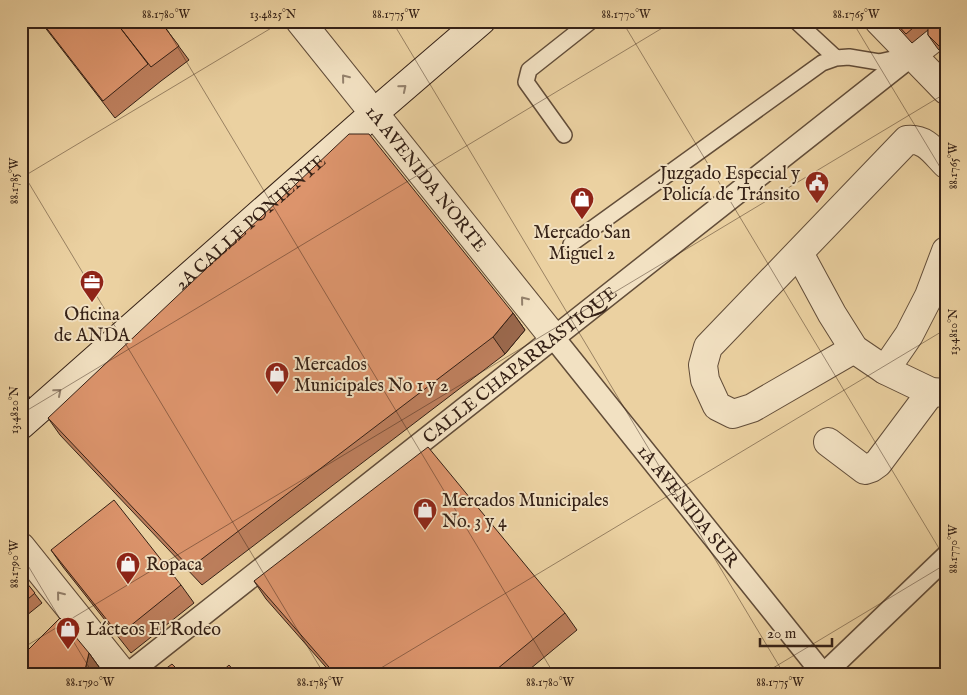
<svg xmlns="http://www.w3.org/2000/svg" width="967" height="695" viewBox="0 0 967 695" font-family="'IM FELL English',serif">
	<rect width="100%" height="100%" fill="#ebd1a1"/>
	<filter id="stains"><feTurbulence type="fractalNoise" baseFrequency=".004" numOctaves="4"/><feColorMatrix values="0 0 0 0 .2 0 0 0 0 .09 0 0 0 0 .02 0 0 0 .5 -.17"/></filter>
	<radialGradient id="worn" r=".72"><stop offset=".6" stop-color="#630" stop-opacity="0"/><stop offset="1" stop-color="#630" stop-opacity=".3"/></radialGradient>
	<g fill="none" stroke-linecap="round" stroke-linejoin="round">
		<defs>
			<path id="service" d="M796 21 836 58
				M564 135 526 82 529 70 591 21
				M571 244 822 63 836 58 849 57 879 62 906 56"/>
			<g id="pedestrian">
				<path id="s1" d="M554 338 823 674"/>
				<path id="s2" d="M128 674 912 55"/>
				<path d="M824 674 946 557"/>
			</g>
			<g id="minor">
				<path id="s3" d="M300 21 554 338"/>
				<path d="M879 21 946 90"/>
				<path d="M912 55 946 28"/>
				<path d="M799 253 832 314 854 349 885 370 931 392 946 393"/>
				<path d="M854 349 752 408 733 414 717 406 705 380 703 365 708 347 907 140C926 138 934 152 946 164"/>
				<path d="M885 370 909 335 929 296 946 251"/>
				<path d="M828 442 865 470 871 468 878 463 931 392"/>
			</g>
			<path id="tertiary" d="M21 547 123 674"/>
			<g id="secondary">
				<path id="s4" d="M21 425 374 113 481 21"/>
			</g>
		</defs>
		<use href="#service" stroke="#624d39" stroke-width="18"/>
		<use href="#pedestrian" stroke="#624d39" stroke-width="24"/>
		<use href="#minor" stroke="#624d39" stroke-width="30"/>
		<use href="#tertiary" stroke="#624d39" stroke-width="30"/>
		<use href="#secondary" stroke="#352116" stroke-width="30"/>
		<use href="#service" stroke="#f2e1c2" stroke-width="15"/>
		<use href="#pedestrian" stroke="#f2e1c2" stroke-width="21"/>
		<use href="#minor" stroke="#f2e1c2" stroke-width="28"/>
		<use href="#tertiary" stroke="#f2e1c2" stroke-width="28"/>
		<use href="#secondary" stroke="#f2e1c2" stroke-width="28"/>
	</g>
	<path fill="#bd7f5d" stroke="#352116" d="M40 21H160L189 60 161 81 115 118Z
		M892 21H946V57L938 49 928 35V30L912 43Z
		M513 313 525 330 505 354 202 585 60 435 48 418Z
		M21 385 30 398 21 405Z
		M51 550 181 585 194 603 131 653 63 567Z
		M21 576 42 603 21 620Z
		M254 581 565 613 577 630 524 674H332L266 599Z
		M89 653 99 667 97 674H21Z"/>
	<path fill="#9a684c" stroke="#352116" d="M513 313 525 330 505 354 493 337Z
		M89 653 99 667 97 674H88L85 670Z"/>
	<path fill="#dc946c" stroke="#352116" d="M41 21H115L148 64 103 101Z
		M115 21H160L179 46 151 67Z
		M894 21H921L906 34Z
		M932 21H946V53L928 35V24Z
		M349 134H369L513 313 493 337 190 568 48 418Z
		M428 447 565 613 491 674H335L254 581Z
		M114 500 181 585 119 635 51 550Z
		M21 576 35 593 21 605Z
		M60 618 89 653 85 670 80 674H21V657Z
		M172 664 182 674H161L160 673Z
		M229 665 237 674H219Z"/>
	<defs><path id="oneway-chevron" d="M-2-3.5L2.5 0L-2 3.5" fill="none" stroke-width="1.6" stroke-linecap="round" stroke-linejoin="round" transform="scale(1.25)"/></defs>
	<g stroke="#94816c">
		<use href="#oneway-chevron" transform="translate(345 78) rotate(-129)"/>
		<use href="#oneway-chevron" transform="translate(403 88) rotate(-40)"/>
		<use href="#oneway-chevron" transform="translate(524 300) rotate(-129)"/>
		<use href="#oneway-chevron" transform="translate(58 392) rotate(-41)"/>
		<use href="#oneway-chevron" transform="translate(60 595) rotate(-129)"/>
	</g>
	<path fill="none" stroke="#352116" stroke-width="1" stroke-opacity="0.45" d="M162 21 554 674M392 21 784 674M622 21 946 560M852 21 946 177M21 170 324 674M21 178 283 21M21 414 674 21M21 554 93 674M21 649 946 93M371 674 946 329M763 674 946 564"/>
	<defs>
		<symbol id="civic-pin" viewBox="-11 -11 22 30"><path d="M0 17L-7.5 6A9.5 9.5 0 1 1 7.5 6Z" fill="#8f2418" stroke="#f2e1c2"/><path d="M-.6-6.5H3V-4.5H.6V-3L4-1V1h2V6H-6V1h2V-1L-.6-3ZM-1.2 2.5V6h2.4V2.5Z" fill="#fff"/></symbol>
		<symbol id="shop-pin" viewBox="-11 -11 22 30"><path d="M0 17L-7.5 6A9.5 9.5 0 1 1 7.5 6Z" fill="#8f2418" stroke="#f2e1c2"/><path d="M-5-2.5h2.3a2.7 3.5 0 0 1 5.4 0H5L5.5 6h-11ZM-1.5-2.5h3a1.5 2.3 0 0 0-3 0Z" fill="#fff"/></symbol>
		<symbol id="office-pin" viewBox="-11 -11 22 30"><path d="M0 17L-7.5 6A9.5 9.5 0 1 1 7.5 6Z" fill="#8f2418" stroke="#f2e1c2"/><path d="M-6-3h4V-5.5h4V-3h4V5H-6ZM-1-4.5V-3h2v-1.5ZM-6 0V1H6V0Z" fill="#fff"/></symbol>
	</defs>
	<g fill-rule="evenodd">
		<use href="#civic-pin" x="803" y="169" width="28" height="38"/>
		<use href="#shop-pin" x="568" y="185" width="28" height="38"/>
		<use href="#office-pin" x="78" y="268" width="28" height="38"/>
		<use href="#shop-pin" x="263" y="360" width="28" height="38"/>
		<use href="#shop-pin" x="411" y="496" width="28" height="38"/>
		<use href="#shop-pin" x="114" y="550" width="28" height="38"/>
		<use href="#shop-pin" x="54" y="615" width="28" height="38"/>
	</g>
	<g text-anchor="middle" stroke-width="4" stroke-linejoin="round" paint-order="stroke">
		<g font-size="18" fill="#352116" stroke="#f2e1c2" text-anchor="start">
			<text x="800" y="179" text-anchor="end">Juzgado Especial y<tspan x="800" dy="21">Policía de Tránsito</tspan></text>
			<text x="582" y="238" text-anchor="middle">Mercado San<tspan x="582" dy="21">Miguel 2</tspan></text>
			<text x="92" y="320" text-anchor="middle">Oficina<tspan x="92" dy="21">de ANDA</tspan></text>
			<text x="294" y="370">Mercados<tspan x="294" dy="21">Municipales No 1 y 2</tspan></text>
			<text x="442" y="506">Mercados Municipales<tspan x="442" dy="21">No. 3 y 4</tspan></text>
			<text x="146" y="570">Ropaca</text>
			<text x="86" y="635">Lácteos El Rodeo</text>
		</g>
		<g font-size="18" fill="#352116" stroke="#f2e1c2">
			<text dy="6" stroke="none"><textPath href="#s3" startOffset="202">1A AVENIDA NORTE</textPath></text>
			<text dy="6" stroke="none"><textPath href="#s4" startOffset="306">2A CALLE PONIENTE</textPath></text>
			<text dy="6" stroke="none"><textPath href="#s2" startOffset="499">CALLE CHAPARRASTIQUE</textPath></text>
			<text dy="6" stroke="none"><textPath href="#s1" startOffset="215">1A AVENIDA SUR</textPath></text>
		</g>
	</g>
	<rect width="967" height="695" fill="none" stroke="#ebd1a1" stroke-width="55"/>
	<path d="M760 638v8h72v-8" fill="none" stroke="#352116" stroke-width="2.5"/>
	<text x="767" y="638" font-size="15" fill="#352116" stroke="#f2e1c2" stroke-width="4" paint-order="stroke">20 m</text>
	<rect x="28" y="28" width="912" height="640" fill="none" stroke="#352116" stroke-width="2"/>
	<g font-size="12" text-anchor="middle" fill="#352116">
		<text x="166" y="18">88.1780°W</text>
		<text x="273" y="18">13.4825°N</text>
		<text x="396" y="18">88.1775°W</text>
		<text x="626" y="18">88.1770°W</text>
		<text x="856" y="18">88.1765°W</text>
		<text transform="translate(953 166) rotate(-90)" y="4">88.1765°W</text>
		<text transform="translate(14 181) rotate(-90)" y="4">88.1785°W</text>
		<text transform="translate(953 332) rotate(-90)" y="4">13.4810°N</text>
		<text transform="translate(14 410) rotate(-90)" y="4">13.4820°N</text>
		<text transform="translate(953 549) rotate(-90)" y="4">88.1770°W</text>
		<text transform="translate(14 564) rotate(-90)" y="4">88.1790°W</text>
		<text x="90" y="686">88.1790°W</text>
		<text x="320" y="686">88.1785°W</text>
		<text x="550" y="686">88.1780°W</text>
		<text x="780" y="686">88.1775°W</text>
	</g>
	<rect width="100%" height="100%" filter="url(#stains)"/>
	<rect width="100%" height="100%" fill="url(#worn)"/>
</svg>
